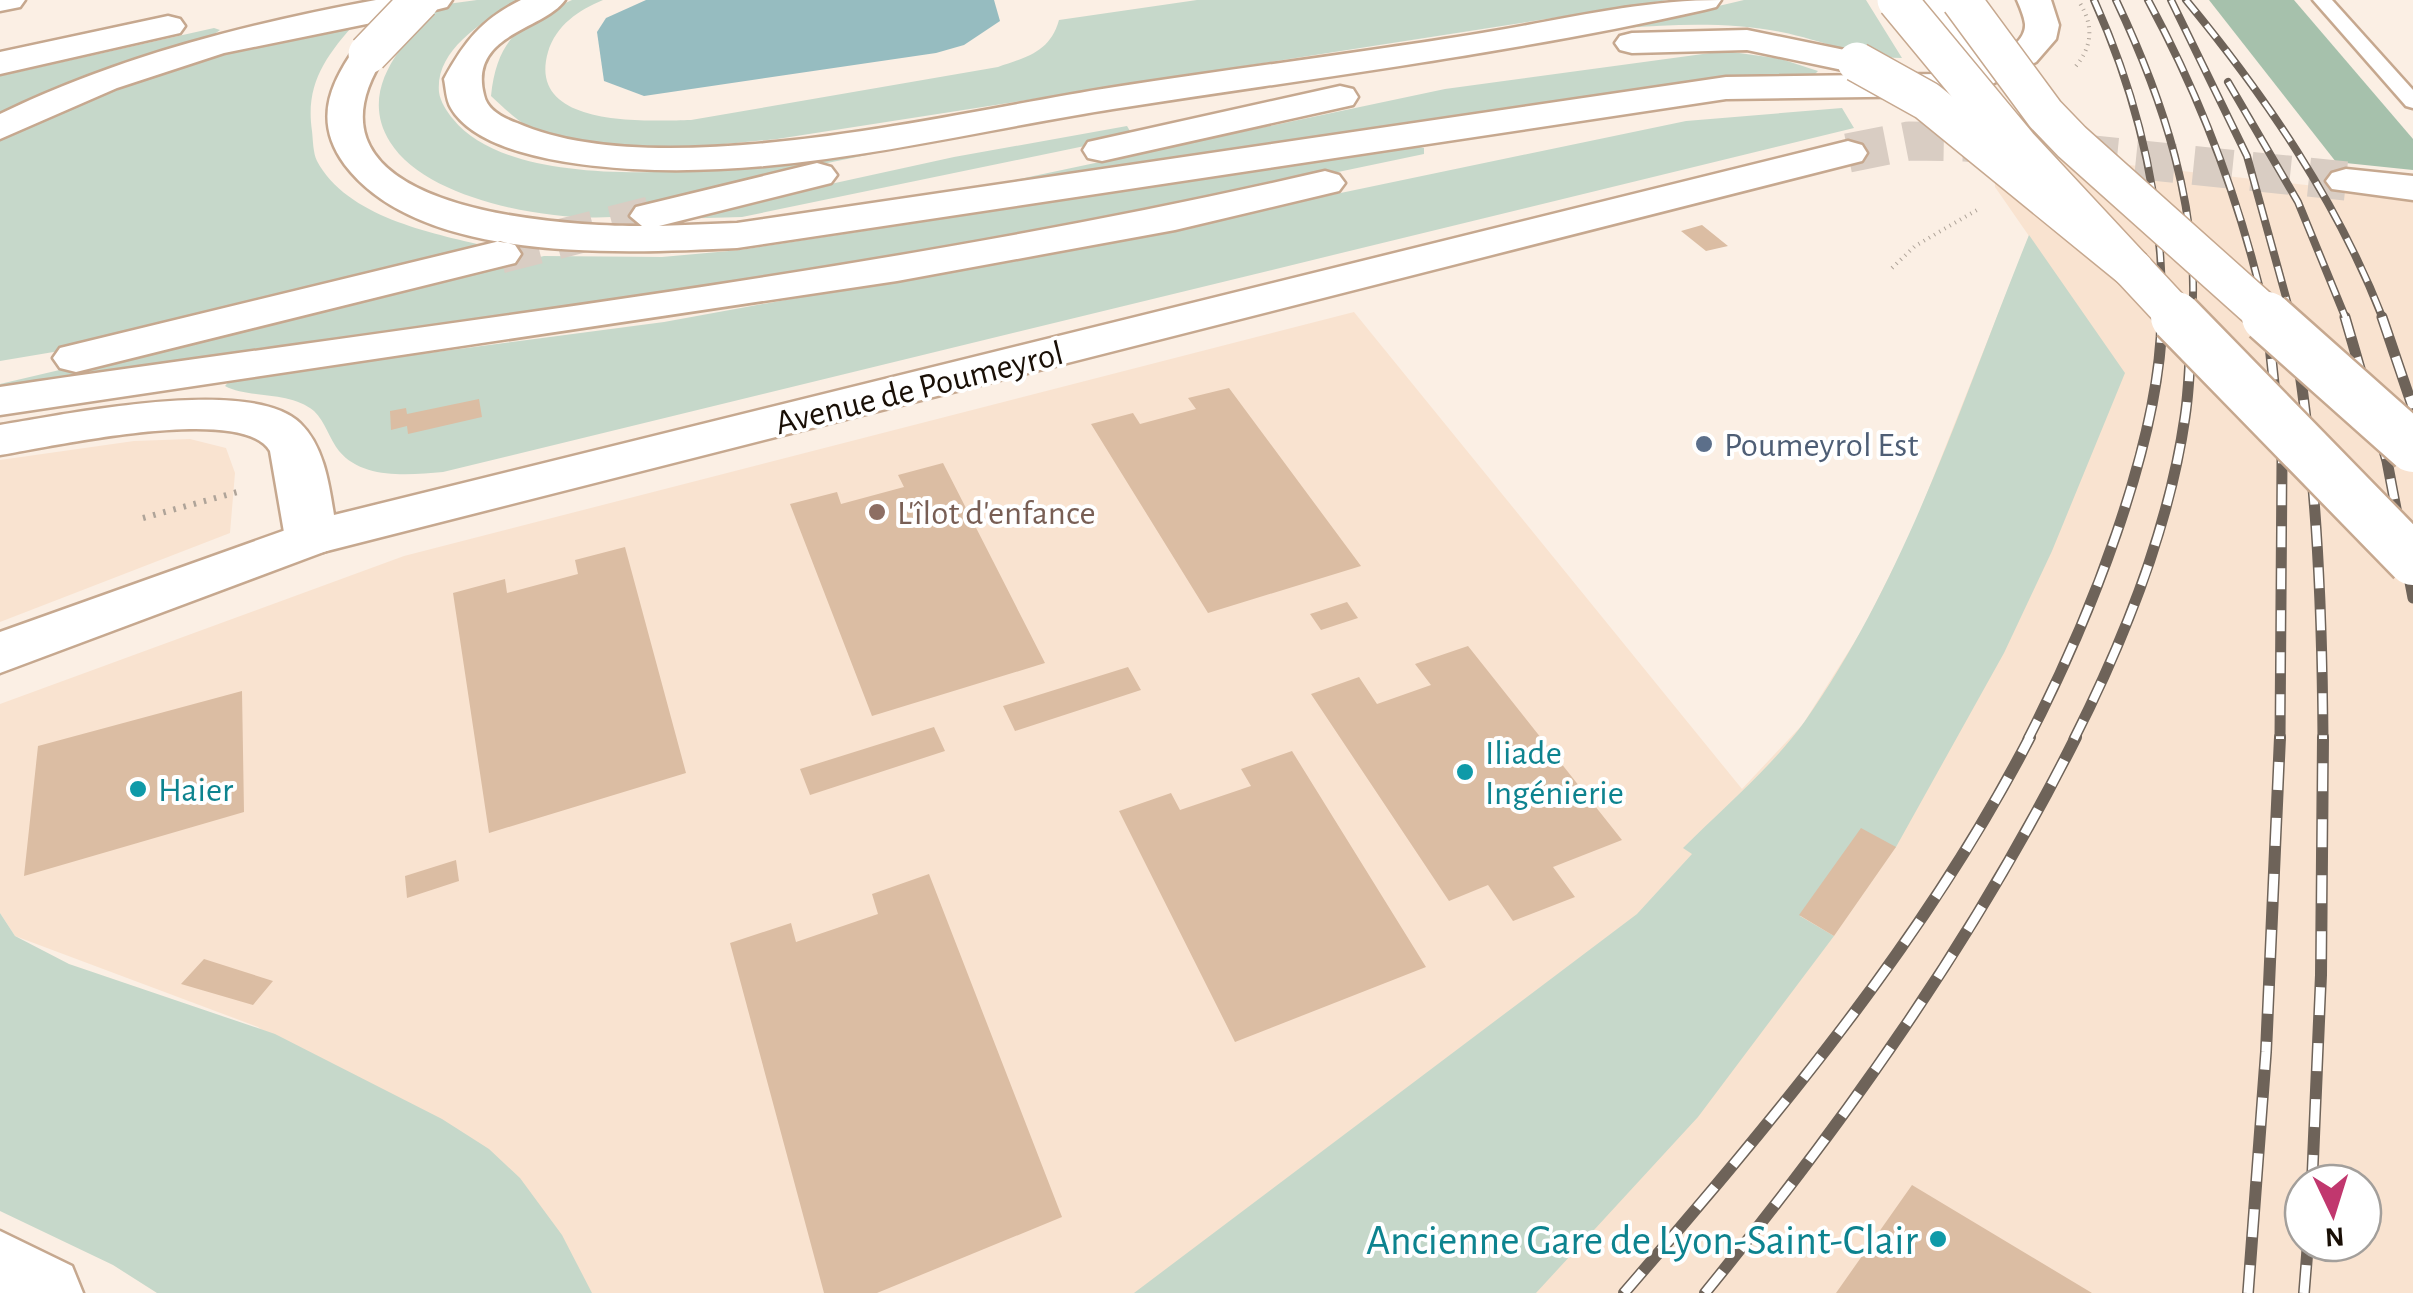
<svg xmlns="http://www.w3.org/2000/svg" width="2413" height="1293" viewBox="0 0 2413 1293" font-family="'Alegreya Sans',sans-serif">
	<rect width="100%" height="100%" fill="#fbefe4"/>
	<path fill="#f9e3d0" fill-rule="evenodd" d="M2041 155 2413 197V1293H585L258 1027 15 936 0 913V704L404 556 1354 312 1742 789 1803 724 1862 630 1912 531 2029 236 1995 187V172ZM2303 1183H2363V1243H2303Z
		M190 439 226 448 235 473 230 533 0 622V460L134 441Z"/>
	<path fill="#c6d8ca" d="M477 0H521C488 18 435 48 439 92 440 101 447 112 453 119 532 217 846 153 960 137 893 150 825 162 759 179 715 191 656 215 612 217 548 221 426 200 390 142 357 89 404 41 440 5Z
		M572 0H603C579 10 556 25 548 52 526 128 646 121 691 120L998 67C1027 57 1050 52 1059 20L1197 0H1668L777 139C710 145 602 159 540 133 521 125 505 109 491 96 497 38 522 22 572 0Z
		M1744 0H1866L1902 58C1861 58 1821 40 1781 32 1730 22 1676 24 1625 28Z
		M356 22C326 56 305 84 312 131 313 140 313 153 317 161 347 217 431 233 486 246L101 344 0 361V139L165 66Z
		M214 28 220 30 213 35 89 74 0 116V76Z
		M1725 51 1781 59 1818 71 1812 77 958 192 1445 89Z
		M1842 108 1854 128 443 472C410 475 363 480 339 451 330 440 325 421 314 411 289 390 249 399 225 386L231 379 664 322 1110 241 1686 121Z
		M1127 126 1133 136 742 217 671 219 954 157Z
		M1415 146 1424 148V154L1113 219 680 295 0 393V384L544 256 662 257 740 250Z
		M2029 235 2125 373 2052 551 2004 653 1896 847 1800 916 1834 936 1698 1117 1536 1293H1134L1637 914 1692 854 1683 848C1724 807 1772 767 1805 721 1908 574 1962 400 2029 235Z
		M0 913 15 936 69 964 275 1034 442 1119 489 1149 520 1178 562 1235 592 1293H157L113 1265 0 1211Z"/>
	<path fill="#a6c1ac" d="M2209 0H2294L2413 139V170L2336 162Z"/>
	<path fill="#96bcc0" d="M646 0H994L1000 21 964 45 936 53 644 96 604 81 597 32 606 18Z"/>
	<path fill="#dbbda3" d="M1702 225 1728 246 1706 251 1681 231Z
		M1229 388 1361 566 1208 613 1091 424 1133 413 1140 424 1196 409 1188 398Z
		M479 399 482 417 408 434 407 426 391 430 390 411 406 408 407 414Z
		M943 463 1045 663 872 716 790 504 837 492 841 504 904 487 898 475Z
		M625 547 686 773 489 833 453 593 505 579 507 593 578 574 575 560Z
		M1347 602 1358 618 1321 630 1310 614Z
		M1468 646 1622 840 1553 867 1575 897 1513 921 1488 885 1449 901 1311 694 1359 677 1377 704 1431 685 1415 664Z
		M1128 667 1141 690 1015 731 1003 706Z
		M242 691 244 812 24 876 38 746Z
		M934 727 945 751 810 795 800 769Z
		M1292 751 1426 967 1235 1042 1119 811 1171 793 1180 810 1251 786 1241 769Z
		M1861 828 1896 847 1834 936 1799 915Z
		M456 860 459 881 407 898 405 876Z
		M929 874 1062 1217 877 1293H824L730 943 791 923 796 942 878 914 872 894Z
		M204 959 273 981 253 1005 181 984Z
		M1912 1185 2092 1293H1836Z"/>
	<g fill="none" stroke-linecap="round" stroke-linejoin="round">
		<path stroke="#d9cdc3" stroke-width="39" stroke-dasharray="39 19" stroke-linecap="butt" d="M1848 153 1909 141 1966 142 2346 181"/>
		<path stroke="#d9cdc3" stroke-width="39" stroke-dasharray="39 19" stroke-linecap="butt" d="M500 254 650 216"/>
		<defs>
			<path id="lane" d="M2313 0H2332L2413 90V108L2406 106Z"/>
			<path id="street" d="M311 521 329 526 337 538 329 550 0 673V632Z"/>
			<path id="secondary" d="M1848 141 1862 145 1867 153 1862 161 311 555 293 550 285 538 270 451C242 403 50 447 0 455V425C65 415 250 375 300 423 324 446 329 484 334 515Z
				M2346 169 2413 176V200L2332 189 2326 181 2332 173Z"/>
			<path id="primary" d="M1910 0H1945L1998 63 1993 71H1967Z"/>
			<path id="highway" d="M0 0H25L20 7 0 11Z
				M376 0H452L447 7 435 10 224 53 117 88 0 139V114C120 56 246 24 376 0Z
				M521 0H565C544 30 468 34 484 95 487 110 503 118 517 123 661 187 958 111 1115 87 1237 68 1360 53 1482 33 1562 20 1639 0 1721 0L1716 7 1704 10C1509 54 1311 78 1113 109 955 134 794 178 633 169 583 166 479 156 451 108 446 100 446 88 444 79 464 42 482 19 521 0Z
				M2017 0H2051L2059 25 2056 39 2036 62 1990 85 1937 96 1726 99 737 248C624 253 421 265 345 165 314 123 328 86 356 47H380L386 54C283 208 551 226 642 226L630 216 636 207 817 163 831 167 837 175 831 183 659 226 737 223 1726 77 1937 74C1960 70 2027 54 2025 24 2024 16 2020 7 2017 0Z
				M168 16 180 19 185 26 180 33 0 74V52Z
				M1747 30 1869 55 1875 62 1869 69 1857 73 1747 50 1632 53 1620 50 1615 43 1620 36 1632 33Z
				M1340 86 1353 89 1358 97 1353 105 1102 161 1088 158 1083 150 1088 142Z
				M1325 171 1339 175 1345 183 1339 191 1175 230 897 281 0 415V387C442 322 889 272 1325 171Z
				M500 241 515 245 521 254 515 263 76 372 60 368 53 358 60 348Z
				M0 1231 72 1266 83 1293H0Z"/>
		</defs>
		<use href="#lane" stroke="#c6a88f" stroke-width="5"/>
		<use href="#street" stroke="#c6a88f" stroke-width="5"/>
		<use href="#secondary" stroke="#c6a88f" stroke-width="5"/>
		<use href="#primary" stroke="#c6a88f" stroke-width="5"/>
		<use href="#highway" stroke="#c6a88f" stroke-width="5"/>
		<path stroke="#afa499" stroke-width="4" stroke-dasharray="1 5" stroke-linecap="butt" d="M1892 268 1915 246 1977 210"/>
		<path stroke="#afa499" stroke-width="6" stroke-dasharray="2.5 8" stroke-linecap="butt" d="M143 518 241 491"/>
		<use href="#lane" fill="#fff" fill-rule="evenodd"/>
		<use href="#street" fill="#fff" fill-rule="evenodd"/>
		<use href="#secondary" fill="#fff" fill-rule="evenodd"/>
		<use href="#primary" fill="#fff" fill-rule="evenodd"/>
		<use href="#highway" fill="#fff" fill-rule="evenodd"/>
		<defs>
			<path id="rail-far2" d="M2094 0C2140 102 2164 207 2162 319
				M2116 0C2163 99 2200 209 2192 319
				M2148 0C2203 102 2242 206 2267 319
				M2171 0 2247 156 2292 319
				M2186 0C2266 97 2337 201 2383 319
				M2228 82 2298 202 2346 319"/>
			<path id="rail-far1" d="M2267 317 2282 460 2280 739
				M2291 317C2316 457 2322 597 2323 739
				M2345 317 2387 461 2413 598
				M2382 317 2413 408
				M2028 739C2087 625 2160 446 2162 317
				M2074 739C2124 640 2169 528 2185 417 2190 384 2190 350 2192 317"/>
			<path id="rail" d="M2312 1183 2321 975 2323 737
				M1624 1293C1774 1119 1924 942 2030 737
				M1705 1293C1847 1119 1975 938 2076 737
				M2248 1293 2266 1052 2280 737
				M2304 1293 2308 1243"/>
		</defs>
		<use href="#rail-far2" stroke="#6e6359" stroke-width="8"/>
		<use href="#rail-far1" stroke="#6e6359" stroke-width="11"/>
		<use href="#rail" stroke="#6e6359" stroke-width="12"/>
		<use href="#rail-far2" stroke="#fff" stroke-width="5" stroke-dasharray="16" stroke-linecap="butt"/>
		<use href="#rail-far1" stroke="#fff" stroke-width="8" stroke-dasharray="21" stroke-linecap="butt"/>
		<use href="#rail" stroke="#fff" stroke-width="9" stroke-dasharray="28" stroke-linecap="butt"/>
		<defs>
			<path id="primary-bridge-far1" d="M1897 0 2018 146 2179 319
				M1961 0 2045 114 2072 142 2270 319"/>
			<path id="primary-bridge" d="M2176 317 2413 560
				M2267 317 2413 447"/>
			<path id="highway-bridge" d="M368 54 420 0
				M1857 62 1927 101 2134 270"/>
		</defs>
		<use href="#primary-bridge-far1" stroke="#c6a88f" stroke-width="42" stroke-linecap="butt"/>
		<use href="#primary-bridge" stroke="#c6a88f" stroke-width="55" stroke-linecap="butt"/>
		<use href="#highway-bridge" stroke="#c6a88f" stroke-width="42" stroke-linecap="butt"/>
		<path stroke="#afa499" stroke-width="4" stroke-dasharray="1 5" stroke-linecap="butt" d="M2076 66C2094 44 2093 23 2078 0"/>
		<use href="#primary-bridge-far1" stroke="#fff" stroke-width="39"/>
		<use href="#primary-bridge" stroke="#fff" stroke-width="50"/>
		<use href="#highway-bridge" stroke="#fff" stroke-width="39"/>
	</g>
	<circle fill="#5c6f8a" stroke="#fff" stroke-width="4" cx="1704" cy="444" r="10"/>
	<circle fill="#8d6e63" stroke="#fff" stroke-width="4" cx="877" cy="512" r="10"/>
	<g fill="#0f9aa8" stroke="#fff" stroke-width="4">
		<circle cx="1465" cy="772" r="10"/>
		<circle cx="138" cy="789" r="10"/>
		<circle cx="1938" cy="1239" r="10"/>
	</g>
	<g text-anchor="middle" stroke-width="8" stroke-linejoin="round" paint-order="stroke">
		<g font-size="35" fill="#190f06" stroke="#fff">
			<text transform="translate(919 387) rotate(-14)" y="12">Avenue de Poumeyrol</text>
		</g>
		<g font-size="35" fill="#4e5e75" stroke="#fff" text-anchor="start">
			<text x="1724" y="456">Poumeyrol Est</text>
		</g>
		<g font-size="35" fill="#785e54" stroke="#fff" text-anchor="start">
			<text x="897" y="524">L'îlot d'enfance</text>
		</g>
		<g font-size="35" fill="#0d838f" stroke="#fff" text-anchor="start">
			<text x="1485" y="764">Iliade<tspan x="1485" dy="40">Ingénierie</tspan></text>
			<text x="158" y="801">Haier</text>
		</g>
		<g font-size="42" fill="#0d838f" stroke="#fff" text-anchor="end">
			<text x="1918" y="1254">Ancienne Gare de Lyon-Saint-Clair</text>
		</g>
	</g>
	<g transform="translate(2333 1213) rotate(176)"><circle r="48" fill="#ffffff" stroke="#a39f9b" stroke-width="2.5"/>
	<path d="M0-8L18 38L0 25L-18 38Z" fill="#c1376e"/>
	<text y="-15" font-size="28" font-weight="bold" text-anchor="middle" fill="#190f06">N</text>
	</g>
</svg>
